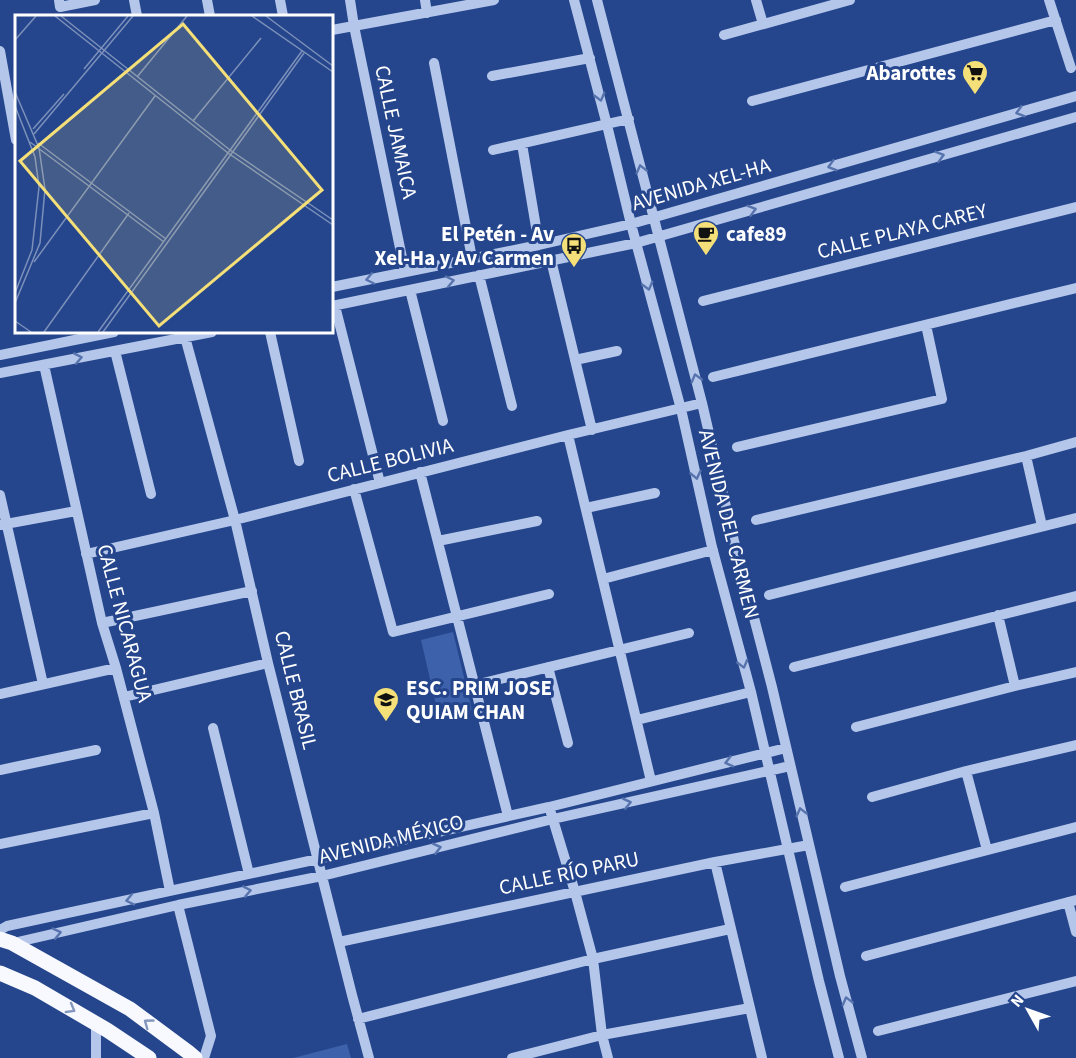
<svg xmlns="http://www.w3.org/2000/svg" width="1076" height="1058" viewBox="0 0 1076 1058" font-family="'Source Sans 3',sans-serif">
	<rect width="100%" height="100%" fill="#25468c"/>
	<path fill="#3d61aa" d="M453 632 472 710 439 718 421 640Z
		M347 1044 351 1058H293Z"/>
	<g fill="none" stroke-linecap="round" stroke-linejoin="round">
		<path stroke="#b4c6ea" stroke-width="10" d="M59 0 60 7 95 0
			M134 0 137 16
			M207 0 210 16
			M280 0 283 16
			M350 0 354 26 405 272
			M425 0 427 13
			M574 0 607 125 631 224 681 409 712 547 751 692 819 981 839 1058
			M597 0 702 403 734 541 772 687 840 976 862 1058
			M756 0 763 24
			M1049 0 1071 68
			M332 30 494 0
			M724 35 850 0
			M0 51 16 140
			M434 63 472 258
			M492 76 590 58
			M752 101 1056 20
			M522 144 539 245
			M493 150 629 119
			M551 260 592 430
			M479 275 512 406
			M332 287 539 245 631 224 1076 96
			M410 290 443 421
			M703 301 1076 207
			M332 306 636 243 1076 117
			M335 306 380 483
			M186 332 185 337 235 520 268 663 352 995 369 1058
			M270 332 299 461
			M115 351 151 494
			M0 355 114 332
			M575 360 617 351
			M44 365 102 623 116 668 154 813 170 891
			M0 373 212 332
			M713 377 1076 288
			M568 435 651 781
			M737 447 942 399 926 325
			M1026 456 1042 526
			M420 472 508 816
			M354 489 393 632 549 594
			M0 495 43 684
			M586 508 655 493
			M756 520 1026 456 1076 442
			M0 525 76 511
			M438 541 537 521
			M86 554 235 520 568 435 702 403
			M603 579 713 550
			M769 595 1076 518
			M998 615 1015 686
			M102 623 252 591
			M548 667 568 743
			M794 667 1076 596
			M475 685 689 633
			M0 694 116 668
			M124 697 268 663
			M637 720 751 692
			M856 727 1015 686 1076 672
			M213 728 249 874
			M0 770 96 750
			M966 771 987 850
			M872 797 966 771 1076 745
			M551 813 575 892 593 959 602 1035 608 1058
			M0 844 154 813
			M715 862 762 1058
			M845 887 1076 827
			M1068 902 1076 932
			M178 905 211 1036 204 1058
			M0 930 7 926 318 859 549 807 786 748
			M339 942 715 862 809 845
			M9 944 178 905 322 876 553 819 790 766
			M866 956 1076 900
			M358 1019 593 959 730 929
			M96 1023V1058
			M878 1031 1076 981
			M512 1058 602 1035 750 1008"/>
		<path stroke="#f7f9fe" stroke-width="15" d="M0 939 12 943 130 1009 188 1052 195 1058
			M0 973 35 988 107 1030 149 1058"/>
	</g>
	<defs><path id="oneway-chevron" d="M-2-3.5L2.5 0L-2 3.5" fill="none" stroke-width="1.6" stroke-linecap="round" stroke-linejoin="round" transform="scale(1.5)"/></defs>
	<g stroke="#5773ad">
		<use href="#oneway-chevron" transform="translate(600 97) rotate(75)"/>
		<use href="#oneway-chevron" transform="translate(1020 112) rotate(164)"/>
		<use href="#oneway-chevron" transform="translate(940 156) rotate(-16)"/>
		<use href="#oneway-chevron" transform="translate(832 166) rotate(164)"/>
		<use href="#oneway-chevron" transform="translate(641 169) rotate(-104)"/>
		<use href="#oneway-chevron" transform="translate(752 210) rotate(-16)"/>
		<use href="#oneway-chevron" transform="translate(370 279) rotate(168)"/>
		<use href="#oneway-chevron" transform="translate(450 281) rotate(-12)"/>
		<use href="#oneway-chevron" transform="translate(648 286) rotate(75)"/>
		<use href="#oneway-chevron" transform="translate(78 358) rotate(-11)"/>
		<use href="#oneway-chevron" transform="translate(696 378) rotate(-105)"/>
		<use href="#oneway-chevron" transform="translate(696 475) rotate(77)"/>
		<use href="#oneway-chevron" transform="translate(743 664) rotate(75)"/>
		<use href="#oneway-chevron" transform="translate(729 762) rotate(166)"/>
		<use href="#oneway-chevron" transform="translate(627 803) rotate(-13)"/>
		<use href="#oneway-chevron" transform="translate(801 812) rotate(-104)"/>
		<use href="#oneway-chevron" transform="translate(437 848) rotate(-14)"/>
		<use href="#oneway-chevron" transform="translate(247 891) rotate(-11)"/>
		<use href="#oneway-chevron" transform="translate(130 900) rotate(168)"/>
		<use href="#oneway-chevron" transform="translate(57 933) rotate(-13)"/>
		<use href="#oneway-chevron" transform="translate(847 1001) rotate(-105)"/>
	</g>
	<g stroke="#8497bf">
		<use href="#oneway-chevron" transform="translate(71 1009) rotate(30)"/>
		<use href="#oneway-chevron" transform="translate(148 1023) rotate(-144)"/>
	</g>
	<defs>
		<symbol id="supermarket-pin" viewBox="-11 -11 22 30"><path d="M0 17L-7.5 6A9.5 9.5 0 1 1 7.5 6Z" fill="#f4df78" stroke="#25468c"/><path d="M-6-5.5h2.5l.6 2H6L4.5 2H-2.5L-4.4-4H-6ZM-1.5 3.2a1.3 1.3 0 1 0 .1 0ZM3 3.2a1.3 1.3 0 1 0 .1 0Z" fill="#111"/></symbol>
		<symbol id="cafe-pin" viewBox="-11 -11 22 30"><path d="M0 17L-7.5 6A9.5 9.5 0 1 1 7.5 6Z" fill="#f4df78" stroke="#25468c"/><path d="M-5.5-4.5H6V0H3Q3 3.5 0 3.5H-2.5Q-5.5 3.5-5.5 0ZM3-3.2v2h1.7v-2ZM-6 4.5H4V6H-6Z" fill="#111"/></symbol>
		<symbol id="bus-pin" viewBox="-11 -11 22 30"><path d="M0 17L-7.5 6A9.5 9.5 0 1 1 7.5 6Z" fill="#f4df78" stroke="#25468c"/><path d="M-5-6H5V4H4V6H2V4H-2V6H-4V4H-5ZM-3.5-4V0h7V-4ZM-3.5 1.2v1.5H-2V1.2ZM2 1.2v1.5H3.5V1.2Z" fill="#111"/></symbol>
		<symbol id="school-pin" viewBox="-11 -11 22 30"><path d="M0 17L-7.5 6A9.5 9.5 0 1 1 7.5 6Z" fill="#f4df78" stroke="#25468c"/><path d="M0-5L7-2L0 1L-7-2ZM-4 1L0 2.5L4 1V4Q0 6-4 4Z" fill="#111"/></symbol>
	</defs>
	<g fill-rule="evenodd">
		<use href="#supermarket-pin" x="960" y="58" width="30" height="40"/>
		<use href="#cafe-pin" x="691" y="219" width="30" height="40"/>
		<use href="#bus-pin" x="559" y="231" width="30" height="40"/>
		<use href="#school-pin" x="371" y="685" width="30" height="40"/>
	</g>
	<g text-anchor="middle" stroke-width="6" stroke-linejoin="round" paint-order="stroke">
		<g font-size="21" font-weight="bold" fill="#fff" stroke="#25468c" text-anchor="end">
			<text x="956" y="80">Abarottes</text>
			<text x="554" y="241">El Petén - Av<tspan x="554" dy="24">Xel-Ha y Av Carmen</tspan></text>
			<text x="726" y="241" text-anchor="start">cafe89</text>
			<text x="406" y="695" text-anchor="start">ESC. PRIM JOSE<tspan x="406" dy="24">QUIAM CHAN</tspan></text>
		</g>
		<g font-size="21" fill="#fff" stroke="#25468c">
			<text transform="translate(396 132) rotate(78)" y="7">CALLE JAMAICA</text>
			<text transform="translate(701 184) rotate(-16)" y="7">AVENIDA XEL-HA</text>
			<text transform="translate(902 231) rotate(-14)" y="7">CALLE PLAYA CAREY</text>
			<text transform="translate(390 460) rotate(-14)" y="7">CALLE BOLIVIA</text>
			<text transform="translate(729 524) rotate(76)" y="7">AVENIDA DEL CARMEN</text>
			<text transform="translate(125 623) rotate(75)" y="7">CALLE NICARAGUA</text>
			<text transform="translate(296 690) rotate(76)" y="7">CALLE BRASIL</text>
			<text transform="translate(391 839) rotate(-14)" y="7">AVENIDA MÉXICO</text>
			<text transform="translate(569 873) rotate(-12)" y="7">CALLE RÍO PARU</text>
		</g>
	</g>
	<g transform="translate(15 15)">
		<rect width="318" height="318" fill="#25468c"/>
		<path fill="none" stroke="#7c90ba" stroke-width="1.5" d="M40 1 213 138 318 210M46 1 215 135 318 205M237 1 318 57M251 1 318 51M0 25 21 1M69 54 113 1M122 62 172 1M0 77 24 133 30 174 25 228 0 288M0 91 20 142 24 172 17 235 0 278M178 106 246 23M18 114 49 79M19 119 118 1M15 127 149 227M23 128 151 224M19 247 140 81M0 306 16 317M29 317 114 198M83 317 287 36M88 317 289 38"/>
		<path fill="#f4df78" fill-opacity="0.15" stroke="#f4df78" stroke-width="3" d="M168 9 307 175 144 311 5 146Z"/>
		<rect width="318" height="318" fill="none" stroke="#fff" stroke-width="3"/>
	</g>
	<g transform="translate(1028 1010) rotate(310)" stroke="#25468c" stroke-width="4.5" paint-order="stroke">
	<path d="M0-4.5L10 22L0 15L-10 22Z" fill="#ffffff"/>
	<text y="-9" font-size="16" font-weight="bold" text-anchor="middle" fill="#ffffff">N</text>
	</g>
</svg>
